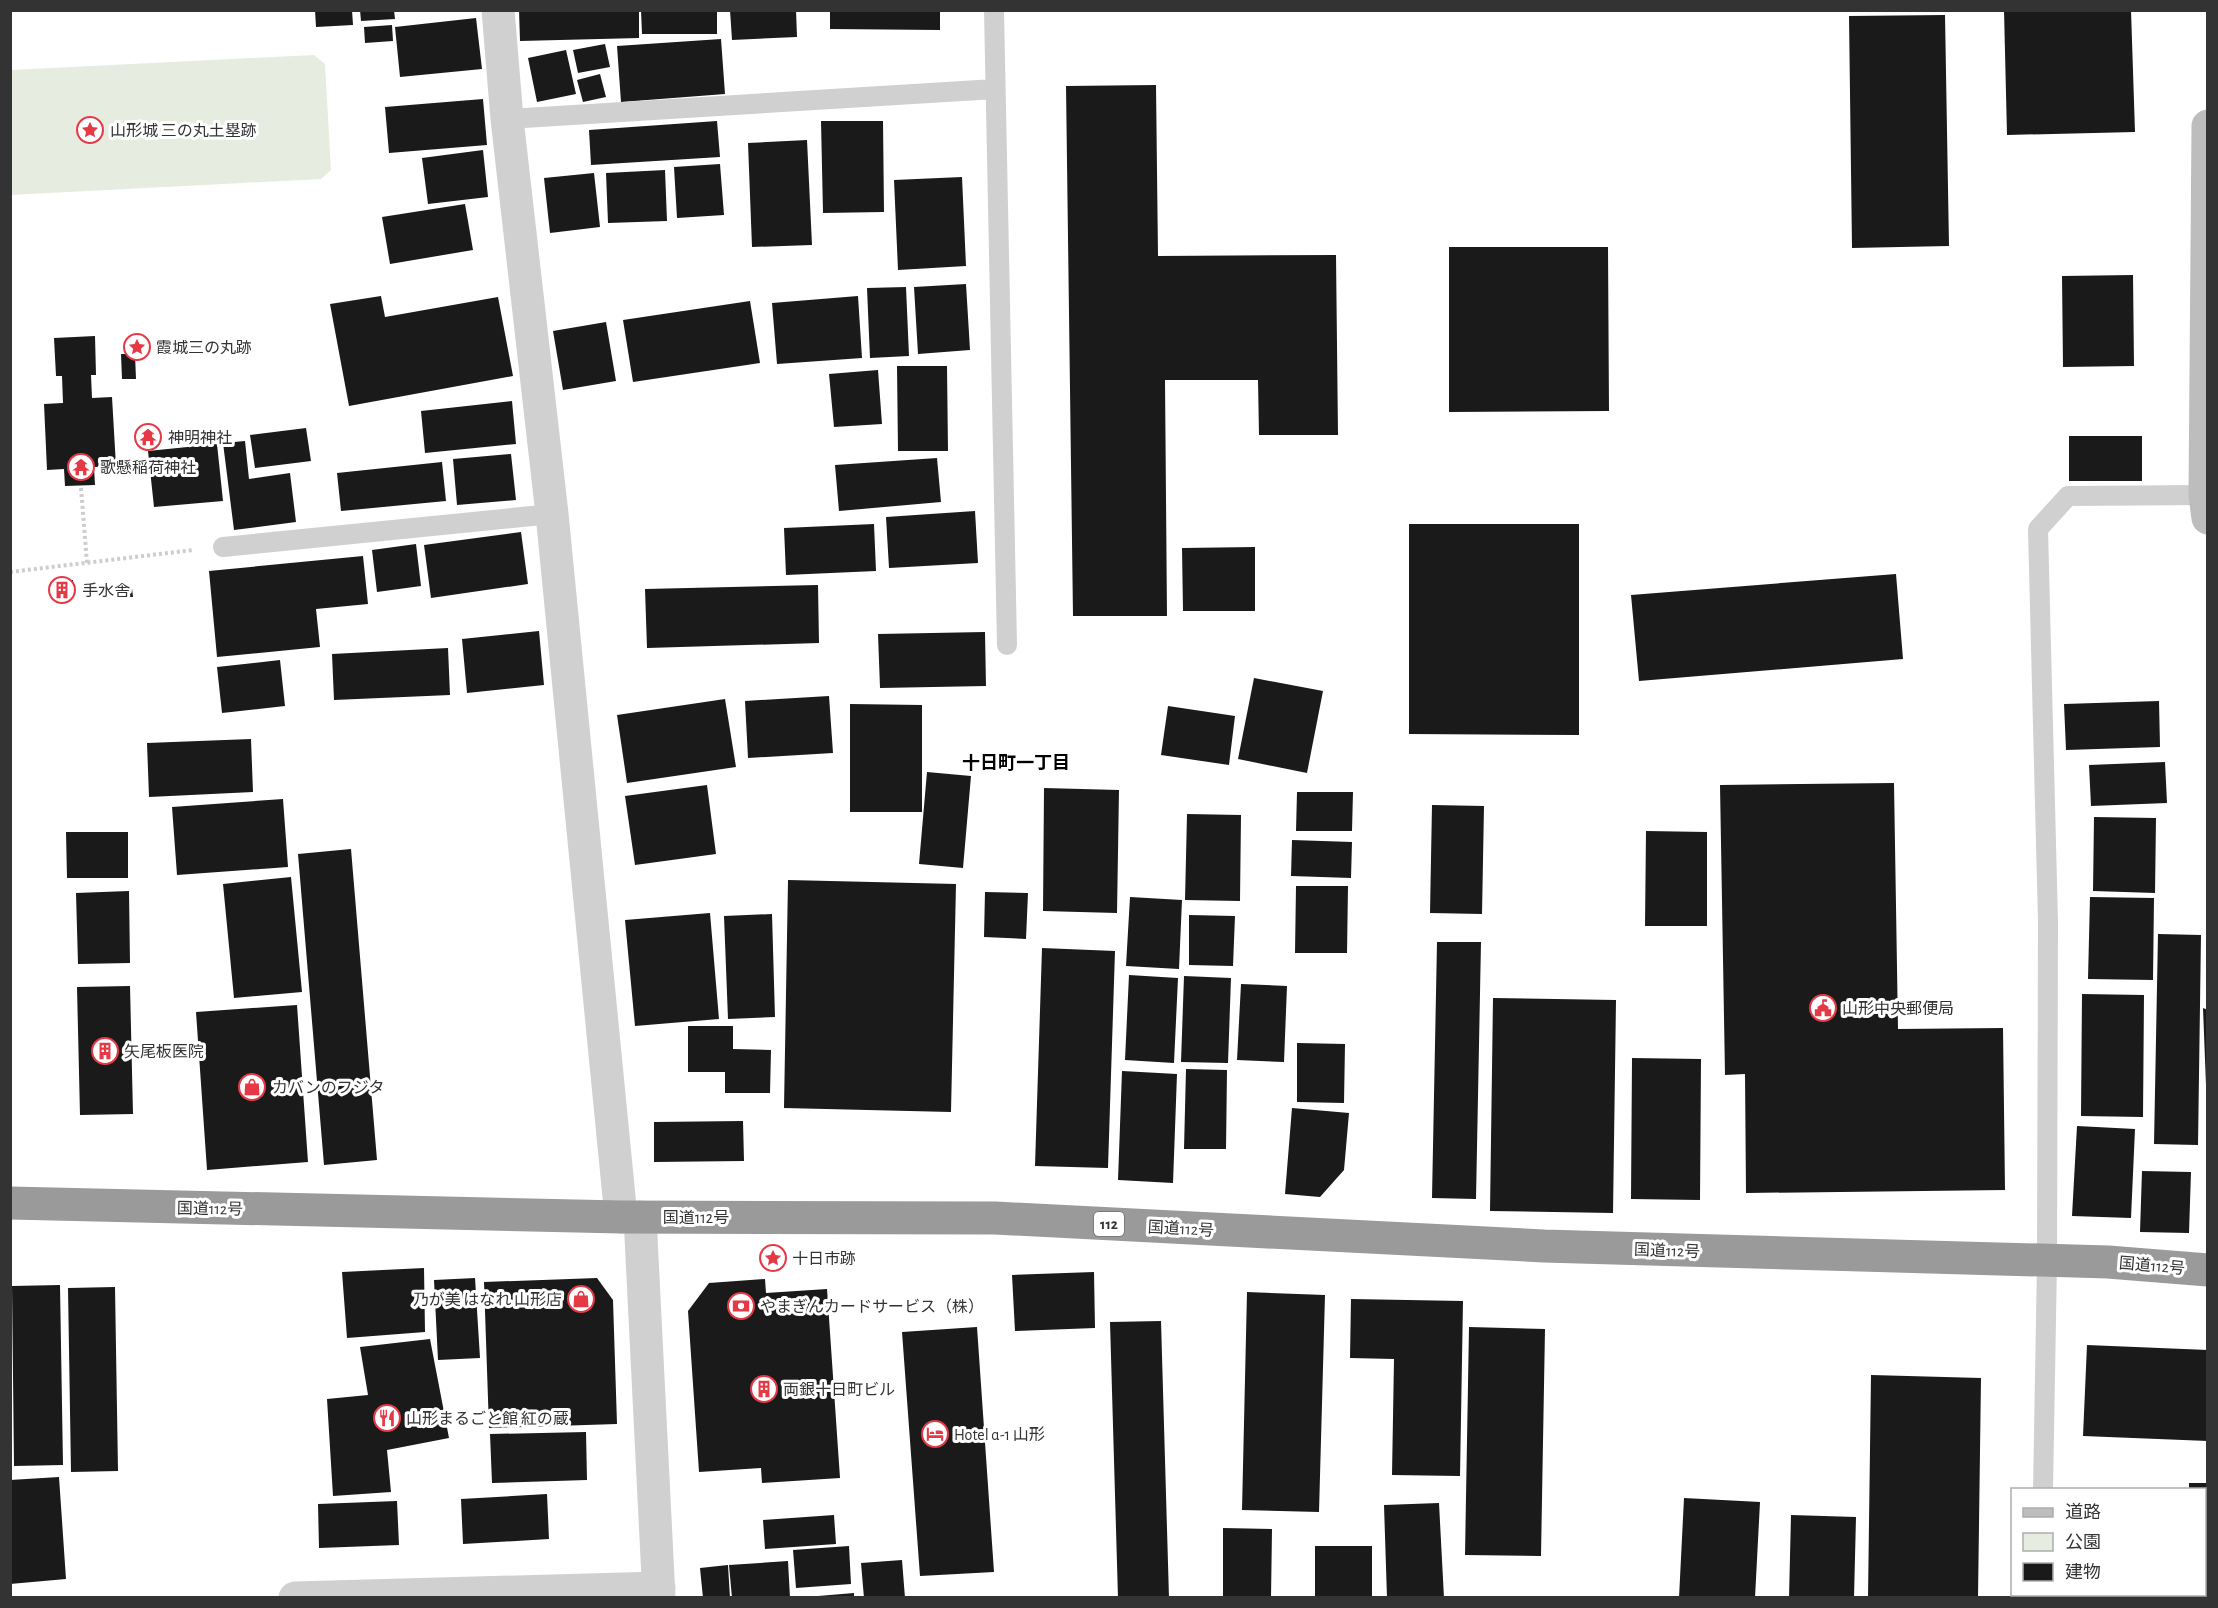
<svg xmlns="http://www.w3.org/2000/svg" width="2218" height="1608" viewBox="0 0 2218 1608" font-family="'Alegreya Sans','Noto Sans JP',sans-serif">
	<rect width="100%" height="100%" fill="#fff"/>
	<path fill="#e6ecdf" d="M314 55 325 64 331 170 321 179 11 195V70Z"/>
	<path fill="#1a1a1a" d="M315 10H352L353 25 316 27Z
		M360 10H394L395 19 361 21Z
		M519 10H639V38L520 41Z
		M641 10H717V34H642Z
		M730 10H796L797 37 732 40Z
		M830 10H940V30L830 29Z
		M2004 10H2131L2135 132 2007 135Z
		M1945 15 1949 246 1852 248 1849 16Z
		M476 18 482 69 400 77 395 27Z
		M392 25 393 41 365 43 364 27Z
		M721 39 725 94 621 102 617 46Z
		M605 44 610 67 578 73 573 50Z
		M566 50 576 94 537 102 528 58Z
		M600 74 606 97 583 102 577 80Z
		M1156 85 1158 256 1336 255 1338 435H1259L1258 380H1165L1167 616H1073L1066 86Z
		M483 99 487 145 389 153 385 107Z
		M717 121 720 157 591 165 589 130Z
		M821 121H883L884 212 823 213Z
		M807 140 812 245 752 247 748 143Z
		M483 150 488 197 428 204 422 158Z
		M720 164 724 215 677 218 674 167Z
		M665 170 667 221 608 223 606 173Z
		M594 173 600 227 550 233 544 178Z
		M962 177 966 266 898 270 894 180Z
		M465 204 473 250 390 264 382 217Z
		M1449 247H1608L1609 411 1449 412Z
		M2133 275 2134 366 2063 367 2062 276Z
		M966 284 970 350 918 354 914 287Z
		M906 287 909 356 870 358 867 288Z
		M381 296 385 317 498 297 513 376 349 406 330 304Z
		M858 296 862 358 777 364 772 303Z
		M750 301 760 363 633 382 623 320Z
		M606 322 616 381 563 390 553 331Z
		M95 336 96 375H91L92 398 112 397 116 466 94 467 95 485 65 486 64 469 47 470 44 404 63 403 62 376H56L54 338Z
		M121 354H135L136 379H122Z
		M897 366H947L948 451H898Z
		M878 370 882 424 834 427 829 374Z
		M512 401 516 444 425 453 421 411Z
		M156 428 157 446 140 447 139 429Z
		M306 428 311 461 255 468 250 435Z
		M2069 436H2142V481H2069Z
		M245 441 249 479 290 473 296 522 234 530 223 443Z
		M217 444 223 501 154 507 148 451Z
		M511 454 516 500 457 505 453 459Z
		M937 458 941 502 839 511 835 465Z
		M442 462 446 501 341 511 337 473Z
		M975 511 978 563 889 568 886 517Z
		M874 524 876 571 786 575 784 528Z
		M1409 524H1579V735L1409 734Z
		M521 532 528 584 431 598 424 545Z
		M416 544 421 586 377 592 372 550Z
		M1255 547V611H1183L1182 548Z
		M363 556 368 604 316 609 320 647 217 657 209 571Z
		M1896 574 1903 659 1639 681 1631 595Z
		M73 580 74 597 51 599 50 582Z
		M818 585 819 643 647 648 645 589Z
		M132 588 133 597H125L124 589Z
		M539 631 544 685 467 693 462 639Z
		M985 632 986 686 880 688 878 634Z
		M448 648 450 695 334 700 332 654Z
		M280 660 285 706 222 713 217 667Z
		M1254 678 1323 691 1307 773 1238 759Z
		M829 696 833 753 748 758 745 701Z
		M725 699 736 767 627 783 617 715Z
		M2159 701 2160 747 2066 750 2064 704Z
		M850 704 922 705V812H850Z
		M1168 706 1235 716 1229 765 1161 755Z
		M251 739 253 792 149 797 147 743Z
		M2165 762 2167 803 2091 806 2089 765Z
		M927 772 971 776 963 868 919 864Z
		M1894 783 1898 1029 2003 1028 2005 1190 1746 1193 1745 1074 1725 1075 1720 785Z
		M707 785 716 854 635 865 625 796Z
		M1044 788 1119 790 1117 913 1043 911Z
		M1297 792H1353L1352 831H1296Z
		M283 799 288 867 177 875 172 807Z
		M1432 805 1484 806 1482 914 1430 913Z
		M1187 814 1241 815 1240 901 1185 900Z
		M2094 817 2156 818 2155 893 2093 891Z
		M1646 831 1707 832V926H1645Z
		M66 832H128V878H67Z
		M1292 840 1352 842 1351 878 1291 876Z
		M351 849 377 1160 324 1165 298 854Z
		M291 877 302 992 234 998 223 884Z
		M788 880 956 884 951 1112 784 1108Z
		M1296 886H1348L1347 953H1295Z
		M129 891 130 963 78 964 76 893Z
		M985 892 1028 893 1026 939 984 937Z
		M1130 897 1182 900 1179 969 1126 966Z
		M2090 897 2154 898 2153 980 2088 979Z
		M710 913 719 1019 635 1026 625 920Z
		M772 914 775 1017 728 1019 724 916Z
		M1189 915 1235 916 1233 966 1189 965Z
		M2158 934 2201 935 2198 1145 2154 1144Z
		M1437 942H1481L1476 1199 1432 1198Z
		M1042 948 1115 951 1108 1168 1035 1166Z
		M1129 975 1178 978 1174 1063 1125 1060Z
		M1184 976 1231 978 1228 1063 1181 1062Z
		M1241 984 1287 986 1284 1062 1237 1060Z
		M130 986 133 1114 80 1115 77 987Z
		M2082 994 2144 995 2143 1117 2081 1116Z
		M1493 998 1616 1000 1613 1213 1490 1211Z
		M297 1005 308 1162 207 1170 196 1012Z
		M2203 1008 2208 1010V1085H2206Z
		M688 1026H733V1049L771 1050 770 1093H725V1072H688Z
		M1297 1043 1345 1044 1344 1103 1297 1102Z
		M1632 1058 1701 1059 1700 1200 1631 1199Z
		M1186 1069 1227 1070 1226 1149H1184Z
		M1122 1071 1177 1074 1173 1183 1118 1180Z
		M1292 1108 1349 1113 1344 1170 1320 1197 1285 1194Z
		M743 1121 744 1161 654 1162V1122Z
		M2077 1126 2135 1129 2131 1218 2072 1216Z
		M2142 1171 2191 1172 2189 1233 2140 1232Z
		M424 1268 425 1332 347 1338 342 1272Z
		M1094 1272 1095 1328 1015 1331 1012 1275Z
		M475 1278 480 1358 438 1360 434 1280Z
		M597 1278 613 1300 617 1424 489 1428 484 1282Z
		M765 1279 766 1293 827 1289 840 1478 762 1483 761 1468 699 1472 688 1311 709 1283Z
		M60 1285 63 1465 14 1466 12 1286Z
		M115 1287 118 1471 71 1472 68 1288Z
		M1247 1292 1325 1295 1319 1512 1242 1510Z
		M1351 1299 1463 1301 1460 1476 1392 1475 1394 1359 1350 1358Z
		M1161 1321 1169 1598H1118L1110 1322Z
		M977 1327 994 1572 920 1576 902 1332Z
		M1469 1327 1545 1329 1541 1556 1465 1555Z
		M430 1339 449 1438 387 1450 391 1492 333 1496 327 1399 368 1395 360 1347Z
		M2087 1345 2208 1350V1441L2083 1436Z
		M1871 1375 1981 1378 1978 1598H1868Z
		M586 1432 587 1480 492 1483 490 1434Z
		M59 1477 66 1579 10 1584V1480Z
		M2189 1483H2208V1533H2204V1490H2189Z
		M547 1494 549 1539 463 1544 461 1499Z
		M1684 1498 1760 1502 1755 1598H1679Z
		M397 1501 399 1545 319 1548 318 1504Z
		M1439 1503 1444 1598H1387L1384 1505Z
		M834 1515 836 1544 765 1549 763 1520Z
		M1791 1515 1856 1517 1854 1598H1789Z
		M1223 1528 1272 1529 1271 1598H1223Z
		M849 1546 851 1584 796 1588 793 1550Z
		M1315 1546H1372V1598H1315Z
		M902 1560 905 1598H864L861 1563Z
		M788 1561 790 1598H732L729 1565Z
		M728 1565 730 1598H703L700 1568Z
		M854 1593V1598H818V1596Z"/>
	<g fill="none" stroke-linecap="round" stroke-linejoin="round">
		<path stroke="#cdcdcd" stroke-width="4" stroke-dasharray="3 3" stroke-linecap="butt" d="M81 488 87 563
			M10 572 193 550"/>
		<path stroke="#d0d0d0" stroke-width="20" d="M994 10 1007 645
			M507 119 995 89
			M223 547 552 514
			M2043 1490 2047 1262 2048 922 2038 529 2068 496 2205 495
			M2041 1598 2042 1594"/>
		<path stroke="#d0d0d0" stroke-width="33" d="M498 10 507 119 552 514 621 1217
			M640 1217 659 1598
			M295 1598 659 1588"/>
		<path stroke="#bdbdbd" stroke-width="33" d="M2208 126 2205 495 2208 518"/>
		<path stroke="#9a9a9a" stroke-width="33" d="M10 1203 621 1217 995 1218 1544 1246 2108 1262 2208 1270"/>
	</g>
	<defs>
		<symbol id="sight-ring" viewBox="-11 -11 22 22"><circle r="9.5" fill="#fff" stroke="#e63946" stroke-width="1.5"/><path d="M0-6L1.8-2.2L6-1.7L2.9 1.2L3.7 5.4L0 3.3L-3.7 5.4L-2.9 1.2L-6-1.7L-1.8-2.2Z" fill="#e63946"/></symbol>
		<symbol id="temple-ring" viewBox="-11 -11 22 22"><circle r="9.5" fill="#fff" stroke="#e63946" stroke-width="1.5"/><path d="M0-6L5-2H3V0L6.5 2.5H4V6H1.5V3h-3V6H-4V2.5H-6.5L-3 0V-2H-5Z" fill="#e63946"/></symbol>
		<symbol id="building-ring" viewBox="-11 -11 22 22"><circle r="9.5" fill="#fff" stroke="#e63946" stroke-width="1.5"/><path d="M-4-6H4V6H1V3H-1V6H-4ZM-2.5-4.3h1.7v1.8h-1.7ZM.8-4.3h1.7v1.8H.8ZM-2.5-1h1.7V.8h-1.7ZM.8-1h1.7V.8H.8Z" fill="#e63946"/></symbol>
		<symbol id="civic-ring" viewBox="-11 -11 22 22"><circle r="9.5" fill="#fff" stroke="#e63946" stroke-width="1.5"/><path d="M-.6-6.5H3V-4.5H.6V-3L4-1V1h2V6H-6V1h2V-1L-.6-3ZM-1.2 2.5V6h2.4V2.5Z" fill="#e63946"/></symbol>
		<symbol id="shop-ring" viewBox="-11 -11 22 22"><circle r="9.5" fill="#fff" stroke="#e63946" stroke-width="1.5"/><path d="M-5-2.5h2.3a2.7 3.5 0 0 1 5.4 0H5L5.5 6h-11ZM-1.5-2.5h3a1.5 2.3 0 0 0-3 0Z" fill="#e63946"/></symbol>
		<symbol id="bank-ring" viewBox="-11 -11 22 22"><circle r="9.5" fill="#fff" stroke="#e63946" stroke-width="1.5"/><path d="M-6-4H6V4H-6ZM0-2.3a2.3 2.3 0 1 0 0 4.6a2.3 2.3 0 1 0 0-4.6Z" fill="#e63946"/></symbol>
		<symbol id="restaurant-ring" viewBox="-11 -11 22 22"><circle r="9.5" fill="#fff" stroke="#e63946" stroke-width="1.5"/><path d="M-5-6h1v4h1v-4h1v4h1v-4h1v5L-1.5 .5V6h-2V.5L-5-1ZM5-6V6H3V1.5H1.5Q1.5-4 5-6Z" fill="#e63946"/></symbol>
		<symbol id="hotel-ring" viewBox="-11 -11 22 22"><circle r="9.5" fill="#fff" stroke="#e63946" stroke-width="1.5"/><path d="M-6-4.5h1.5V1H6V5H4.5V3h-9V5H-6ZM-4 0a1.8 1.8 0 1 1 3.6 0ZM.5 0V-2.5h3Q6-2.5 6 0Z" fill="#e63946"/></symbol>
	</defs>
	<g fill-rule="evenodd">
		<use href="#sight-ring" x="75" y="115" width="30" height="30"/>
		<use href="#sight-ring" x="122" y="332" width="30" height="30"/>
		<use href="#temple-ring" x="133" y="422" width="30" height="30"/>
		<use href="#temple-ring" x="66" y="452" width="30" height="30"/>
		<use href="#building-ring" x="47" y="575" width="30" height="30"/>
		<use href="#civic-ring" x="1808" y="993" width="30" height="30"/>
		<use href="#building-ring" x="90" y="1036" width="30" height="30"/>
		<use href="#shop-ring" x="237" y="1072" width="30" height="30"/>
		<use href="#sight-ring" x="758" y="1243" width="30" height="30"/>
		<use href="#shop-ring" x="566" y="1284" width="30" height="30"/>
		<use href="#bank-ring" x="726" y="1291" width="30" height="30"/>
		<use href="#building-ring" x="749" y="1374" width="30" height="30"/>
		<use href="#restaurant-ring" x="372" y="1403" width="30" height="30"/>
		<use href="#hotel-ring" x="920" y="1419" width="30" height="30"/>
	</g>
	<g text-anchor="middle" stroke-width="6" stroke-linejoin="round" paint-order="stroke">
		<rect fill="#fff" stroke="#707070" stroke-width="1.5" x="1094" y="1212" width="30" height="24" rx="4.5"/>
		<g font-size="15" font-weight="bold" fill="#333">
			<text x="1109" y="1229">112</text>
		</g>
		<g font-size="16" fill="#333" stroke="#fff" text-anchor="start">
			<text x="110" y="136">山形城 三の丸土塁跡</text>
			<text x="156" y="353">霞城三の丸跡</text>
			<text x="168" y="443">神明神社</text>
			<text x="100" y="473">歌懸稲荷神社</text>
			<text x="82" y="596">手水舎</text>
			<text x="1842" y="1014">山形中央郵便局</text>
			<text x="124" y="1057">矢尾板医院</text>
			<text x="272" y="1093">カバンのフジタ</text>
			<text x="792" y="1264">十日市跡</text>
			<text x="562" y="1305" text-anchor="end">乃が美 はなれ 山形店</text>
			<text x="760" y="1312">やまぎんカードサービス（株）</text>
			<text x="783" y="1395">両銀十日町ビル</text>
			<text x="406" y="1424">山形まるごと館 紅の蔵</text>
			<text x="954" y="1440">Hotel α-1 山形</text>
		</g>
		<g font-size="16" fill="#333" stroke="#fff">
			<text transform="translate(210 1208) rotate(1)" y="6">国道112号</text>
			<text x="696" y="1223">国道112号</text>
			<text transform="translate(1181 1228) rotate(3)" y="6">国道112号</text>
			<text transform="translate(1667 1250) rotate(2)" y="6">国道112号</text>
			<text transform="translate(2152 1265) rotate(5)" y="6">国道112号</text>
		</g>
		<g font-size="18" font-weight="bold" fill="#000" stroke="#fff">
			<text x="1016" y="769">十日町一丁目</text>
		</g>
	</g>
	<rect width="2218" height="1608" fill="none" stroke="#333333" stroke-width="24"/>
	<rect x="2011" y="1488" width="195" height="108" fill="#ffffff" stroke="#adadad" stroke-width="1.5"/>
	<rect x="2023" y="1508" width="30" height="9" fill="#bdbdbd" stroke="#adadad" stroke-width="1.5"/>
	<text x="2065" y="1518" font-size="18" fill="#333333">道路</text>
	<rect x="2023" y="1533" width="30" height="18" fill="#e6ecdf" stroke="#adadad" stroke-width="1.5"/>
	<text x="2065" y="1548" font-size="18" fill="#333333">公園</text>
	<rect x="2023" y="1563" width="30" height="18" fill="#1a1a1a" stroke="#adadad" stroke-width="1.5"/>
	<text x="2065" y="1578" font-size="18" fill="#333333">建物</text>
</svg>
